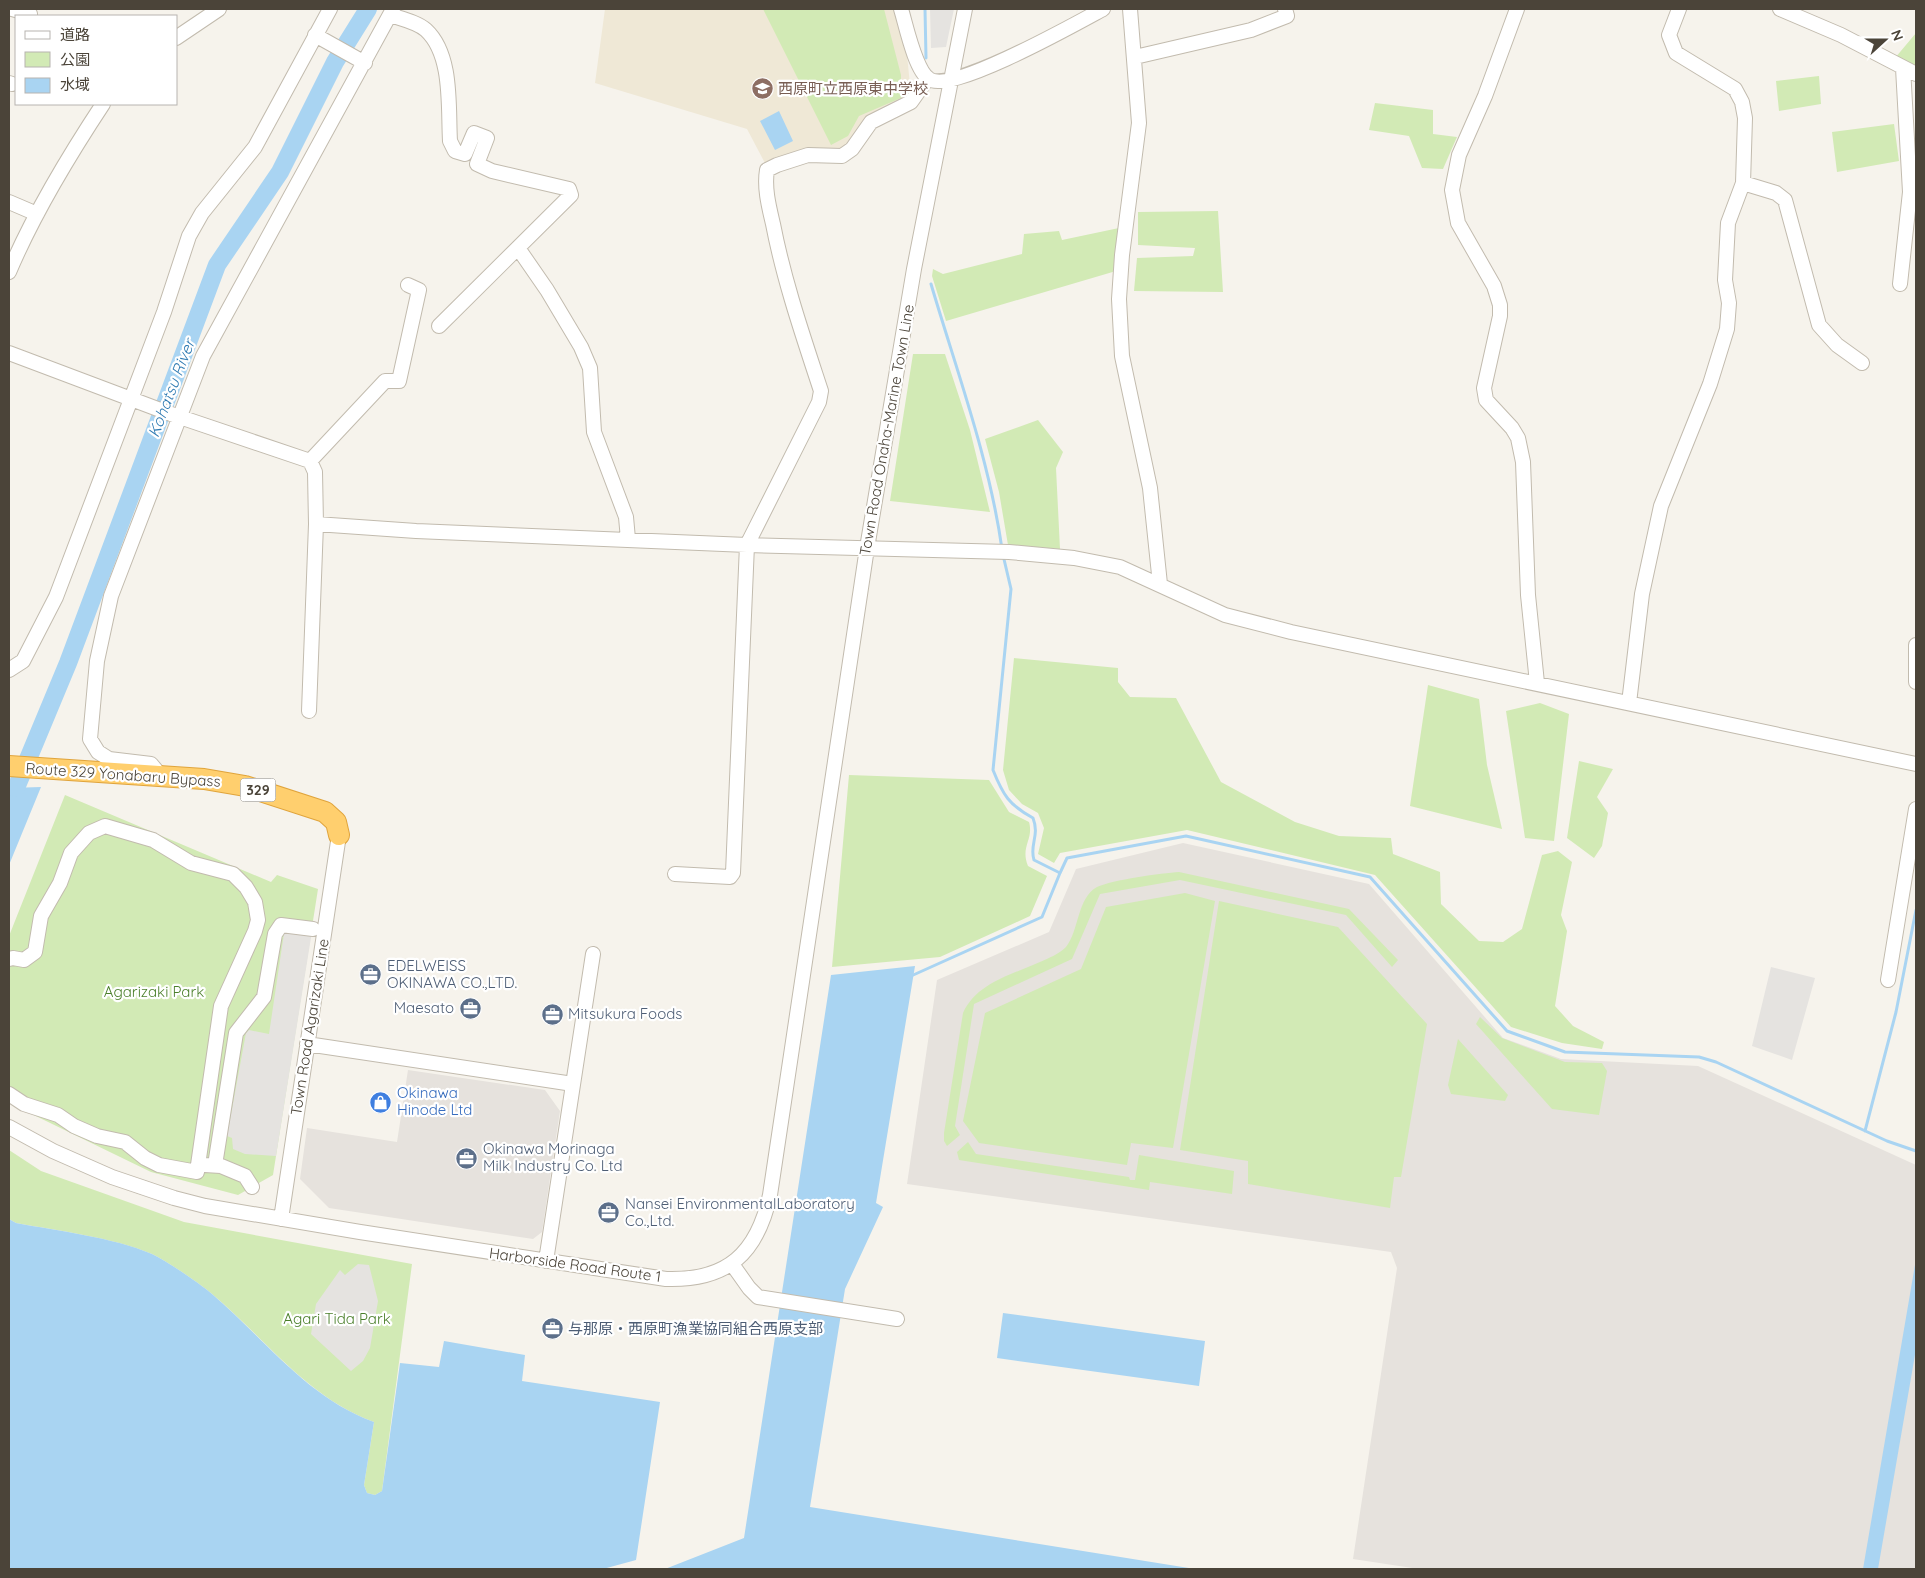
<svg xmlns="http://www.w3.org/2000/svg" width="1925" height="1578" viewBox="0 0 1925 1578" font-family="Quicksand,'Noto Sans JP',sans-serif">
	<rect width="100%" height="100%" fill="#f6f3ec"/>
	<path fill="#e6e2dd" d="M1183 843 1369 884 1503 1038 1561 1059 1698 1066 1916 1165V1569H1419L1353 1559 1397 1268 1391 1252 907 1184 937 980 1049 932 1076 869Z
		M408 1070 545 1090 560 1111 542 1232 533 1239 329 1208 300 1179 307 1128 397 1142Z"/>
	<path fill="#efe8d6" d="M605 9H893L907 55 911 95 849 148 766 165 747 129 595 83Z"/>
	<path fill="#d2eab5" d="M763 9H884L901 75V98L859 116 848 136 831 145Z
		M1916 33V69L1895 58Z
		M1819 76 1821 104 1779 111 1776 81Z
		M1375 103 1433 110V134L1457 137 1443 169 1422 168 1409 136 1369 130Z
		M1894 124 1899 161 1837 172 1832 132Z
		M1218 211 1223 292 1134 291 1137 258 1193 256 1195 248 1138 245V212Z
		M1119 228 1116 271 946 321 932 276 933 269 943 274 1022 254 1024 234 1059 231 1062 240Z
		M913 354H945L970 430 990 512 890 501Z
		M1038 420 1063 452 1056 468 1060 549 1008 545 999 492 985 439Z
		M1014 658 1118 668V682L1130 697 1176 698 1221 782 1295 822 1339 836 1391 838 1393 854 1440 872 1441 904 1479 941 1503 942 1522 929 1542 855 1558 851 1572 862 1561 915 1567 931 1555 1006 1573 1026 1604 1042 1602 1049 1562 1043 1511 1027 1375 875 1187 830 1060 853 1054 863 1038 854 1044 828 1038 813 1022 804 1009 790 1003 770Z
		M1428 685 1479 699 1487 765 1502 829 1410 806Z
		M1540 703 1569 714 1554 841 1525 838 1506 711Z
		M1579 761 1613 769 1597 797 1608 813 1602 846 1594 858 1567 838Z
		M849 775 989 780 1009 812 1029 822C1034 840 1020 846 1028 866L1047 876 1030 916 940 957 832 967Z
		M65 795 271 882 277 875 318 889 273 1175 238 1195 151 1172 9 1103V936Z
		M1179 872 1349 909 1398 960 1392 967 1346 915 1180 880 1100 894 1072 959 974 1004 955 1126 960 1135 947 1146 944 1141V1133L963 1013C977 983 1011 975 1040 962 1049 958 1059 954 1066 947 1079 931 1077 898 1097 887 1112 880 1162 873 1179 872Z
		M1185 893 1215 901 1173 1148 1131 1143 1127 1165 979 1143 963 1121 985 1013 1081 969 1106 907Z
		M1219 901 1338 927 1427 1024 1401 1177H1394L1390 1208 1248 1184V1161L1180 1150Z
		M1480 1017 1502 1038 1565 1062 1602 1063 1607 1071 1599 1115 1552 1109 1476 1024Z
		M1458 1039 1508 1095 1505 1101 1451 1094 1448 1085Z
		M968 1142 976 1154 1129 1177 1130 1180H1135L1139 1155 1234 1171 1232 1194 1150 1182 1149 1190 959 1160 957 1152Z
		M9 1150 41 1171 184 1222 412 1264 382 1491 375 1495 367 1493 364 1485 374 1422C307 1398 265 1338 212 1294 199 1283 167 1261 152 1254 111 1237 59 1231 16 1223L9 1219Z"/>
	<path fill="#e5e3e0" d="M930 9H954L946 47 931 48Z
		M286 920 313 925 276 1156 245 1154 233 1149 232 1138 227 1136 246 1033 249 1030 269 1034Z
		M1771 967 1815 978 1792 1060 1752 1046Z
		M358 1264 369 1265 378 1301 370 1348 363 1361 351 1371 311 1334 316 1304 340 1270 345 1275Z"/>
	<path fill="#a9d4f2" d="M779 111 793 141 775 150 760 121Z
		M41 787 9 865V788Z
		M915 966 876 1203 883 1207 845 1289 810 1507 1195 1569H665L744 1538 831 975Z
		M9 1219 16 1223C58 1231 112 1237 152 1254 167 1261 199 1283 212 1294 265 1339 307 1398 374 1422L364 1485 367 1493 375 1495 382 1491 400 1363 439 1367 444 1341 525 1355 522 1381 660 1402 636 1560 603 1569H9Z
		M1916 1259V1349L1878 1569H1863Z
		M1003 1313 1205 1341 1199 1386 997 1358Z"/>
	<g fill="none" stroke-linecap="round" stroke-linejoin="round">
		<path stroke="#a9d4f2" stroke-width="3" d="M925 9 926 58
			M931 284C957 372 989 458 1002 549
			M1060 873 1067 858 1186 836 1370 877 1507 1031 1565 1052 1699 1057 1716 1062 1887 1141 1916 1151
			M911 976 1042 917 1060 873 1034 860C1029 845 1040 836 1033 818 1009 805 1003 795 993 770L1011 589 1003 555
			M1865 1131 1896 1012 1916 910"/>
		<path stroke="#a9d4f2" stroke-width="18" d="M16 788 68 663 217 265 280 172 335 62 368 9"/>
		<defs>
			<path id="minor" d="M12 9 30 14
				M901 9C906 25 915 70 929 79 951 94 1077 23 1103 9
				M1130 9 1139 123 1122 255 1119 299 1122 356 1150 488 1160 584
				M1517 9 1485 96 1459 155 1452 190 1458 223 1494 286 1500 305V316L1484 388 1486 400 1512 428 1518 438 1523 462 1528 595 1537 683
				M1780 9 1841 35 1916 74
				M390 15C402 19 417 22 426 30 453 55 448 107 450 141L455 151 465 154 474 133 487 138 477 164 492 171 569 189 571 195 439 326
				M315 35 365 63
				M176 38 219 9
				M1135 57 1251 30 1287 16 1285 9
				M9 83 12 84
				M1743 183 1776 193 1785 200 1819 325 1837 345 1862 363
				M9 202 37 214
				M518 248 547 290 581 347 590 368 594 432 626 517 628 539
				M9 272C34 213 68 157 103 104
				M1900 284 1910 192 1903 68
				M9 353 171 414 310 461 315 472 316 524 309 711
				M310 461 385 381H399L419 290 408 285
				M316 524 416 531 747 545 1009 552 1074 558 1120 567 1225 615 1291 632 1916 764
				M1916 645V682
				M9 670 23 661 56 597 164 312 189 236 202 213 255 147 330 9
				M1629 703 1642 594 1661 506 1710 384 1727 329 1729 303 1725 280 1728 223 1743 183 1745 118 1742 102 1735 89 1676 53 1669 35 1679 9
				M161 776 151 764 109 759 98 752 90 739 97 661 111 596 203 356 393 9
				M675 874 730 877 733 873 747 545 819 402 821 391C803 336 784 281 773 224 769 207 764 188 767 170L777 165 808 155 842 156 852 149 871 122 911 102 928 78
				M9 959 13 958 24 960 35 952 41 916 60 883 71 853 89 833 105 826 153 840 191 863 233 874 246 887 255 902 258 920 255 931 221 1006 197 1172 159 1165 145 1158 125 1142 97 1136 74 1126 58 1115 24 1104 9 1094
				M1888 980 1916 809
				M307 1044 573 1084
				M9 1127 53 1151 112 1177 174 1198 205 1206 360 1232 666 1279C727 1281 757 1254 770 1195L867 548 914 269 965 9
				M205 1165 221 1166 245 1176 252 1187
				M215 1165 236 1033 264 997 275 934 281 925 313 929
				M281 1219 339 835
				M546 1261 593 954
				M732 1264 749 1288 758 1297 897 1319"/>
			<path id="highway" d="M9 766 204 779 245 786 325 812 336 822 339 835"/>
		</defs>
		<use href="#minor" stroke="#c2bbae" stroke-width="16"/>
		<use href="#highway" stroke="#e0a43c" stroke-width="22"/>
		<use href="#minor" stroke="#fff" stroke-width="14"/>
		<use href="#highway" stroke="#ffcf6e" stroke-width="20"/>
	</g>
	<defs>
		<symbol id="school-disc" viewBox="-11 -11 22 22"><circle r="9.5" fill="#8d6e63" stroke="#fff"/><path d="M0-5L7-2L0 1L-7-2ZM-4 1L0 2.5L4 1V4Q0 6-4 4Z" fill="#fff"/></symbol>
		<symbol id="office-disc" viewBox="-11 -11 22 22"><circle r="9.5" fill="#5c6f8a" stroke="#fff"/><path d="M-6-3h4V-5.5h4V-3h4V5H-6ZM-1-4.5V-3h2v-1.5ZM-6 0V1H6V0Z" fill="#fff"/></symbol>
		<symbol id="shop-disc" viewBox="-11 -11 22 22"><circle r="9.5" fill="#3f7fe0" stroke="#fff"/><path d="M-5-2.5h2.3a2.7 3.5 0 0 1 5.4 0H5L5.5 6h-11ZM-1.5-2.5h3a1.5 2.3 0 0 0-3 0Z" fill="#fff"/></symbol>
	</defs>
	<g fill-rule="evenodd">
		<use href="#school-disc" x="750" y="76" width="25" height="25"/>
		<use href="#office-disc" x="358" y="962" width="25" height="25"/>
		<use href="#office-disc" x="458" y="996" width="25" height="25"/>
		<use href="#office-disc" x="540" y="1002" width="25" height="25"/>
		<use href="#shop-disc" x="368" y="1090" width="25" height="25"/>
		<use href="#office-disc" x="454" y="1146" width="25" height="25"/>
		<use href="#office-disc" x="596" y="1200" width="25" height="25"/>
		<use href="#office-disc" x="540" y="1316" width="25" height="25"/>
	</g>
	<g text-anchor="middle" stroke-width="4.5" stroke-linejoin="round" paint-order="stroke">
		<rect fill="#fff" stroke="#817c74" stroke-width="1" x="240.5" y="778.5" width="35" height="23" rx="4"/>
		<g font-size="14" font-weight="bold" fill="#4b4439">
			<text x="258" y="795">329</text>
		</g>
		<g font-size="15" fill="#785e54" stroke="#fff" text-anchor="start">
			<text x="778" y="94">西原町立西原東中学校</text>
		</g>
		<g font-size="15" fill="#4b4439" stroke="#fff">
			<text transform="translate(887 430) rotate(-80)" y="5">Town Road Onaha-Marine Town Line</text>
			<text transform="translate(123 775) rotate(4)" y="5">Route 329 Yonabaru Bypass</text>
			<text transform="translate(310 1027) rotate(-81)" y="5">Town Road Agarizaki Line</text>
			<text transform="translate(575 1265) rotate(8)" y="5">Harborside Road Route 1</text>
		</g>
		<g font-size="15" fill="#4e5e75" stroke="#fff" text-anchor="start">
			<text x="387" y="971">EDELWEISS<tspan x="387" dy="17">OKINAWA CO.,LTD.</tspan></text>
			<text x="454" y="1013" text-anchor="end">Maesato</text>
			<text x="568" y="1019">Mitsukura Foods</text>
			<text x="483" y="1154">Okinawa Morinaga<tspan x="483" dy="17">Milk Industry Co. Ltd</tspan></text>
			<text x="625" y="1209">Nansei EnvironmentalLaboratory<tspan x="625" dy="17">Co.,Ltd.</tspan></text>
			<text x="568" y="1334">与那原・西原町漁業協同組合西原支部</text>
		</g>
		<g font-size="15" fill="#4a7f2a" stroke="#fff">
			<text x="154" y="997">Agarizaki Park</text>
			<text x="337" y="1324">Agari Tida Park</text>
		</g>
		<g font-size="15" fill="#366cbe" stroke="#fff" text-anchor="start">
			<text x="397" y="1098">Okinawa<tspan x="397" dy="17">Hinode Ltd</tspan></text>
		</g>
		<g font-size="16" font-style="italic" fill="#2e7ab2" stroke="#fff">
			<text transform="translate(171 388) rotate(-69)" y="6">Kohatsu River</text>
		</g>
	</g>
	<rect width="1925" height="1578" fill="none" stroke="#4b4439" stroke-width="20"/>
	<rect x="15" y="15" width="162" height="90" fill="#ffffff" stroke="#b7b4b0"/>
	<rect x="25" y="31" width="25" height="8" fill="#ffffff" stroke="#b7b4b0"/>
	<text x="60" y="40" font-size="15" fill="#4b4439">道路</text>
	<rect x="25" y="52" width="25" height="15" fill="#d2eab5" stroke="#b7b4b0"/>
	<text x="60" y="65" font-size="15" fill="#4b4439">公園</text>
	<rect x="25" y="78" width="25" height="15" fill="#a9d4f2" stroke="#b7b4b0"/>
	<text x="60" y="90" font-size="15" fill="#4b4439">水域</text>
	<g transform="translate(1885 40) rotate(69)" stroke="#ffffff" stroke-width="4" paint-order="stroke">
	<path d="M0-4L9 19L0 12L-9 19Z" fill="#4b4439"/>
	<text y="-8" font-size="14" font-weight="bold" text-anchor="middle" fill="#4b4439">N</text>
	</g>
</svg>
